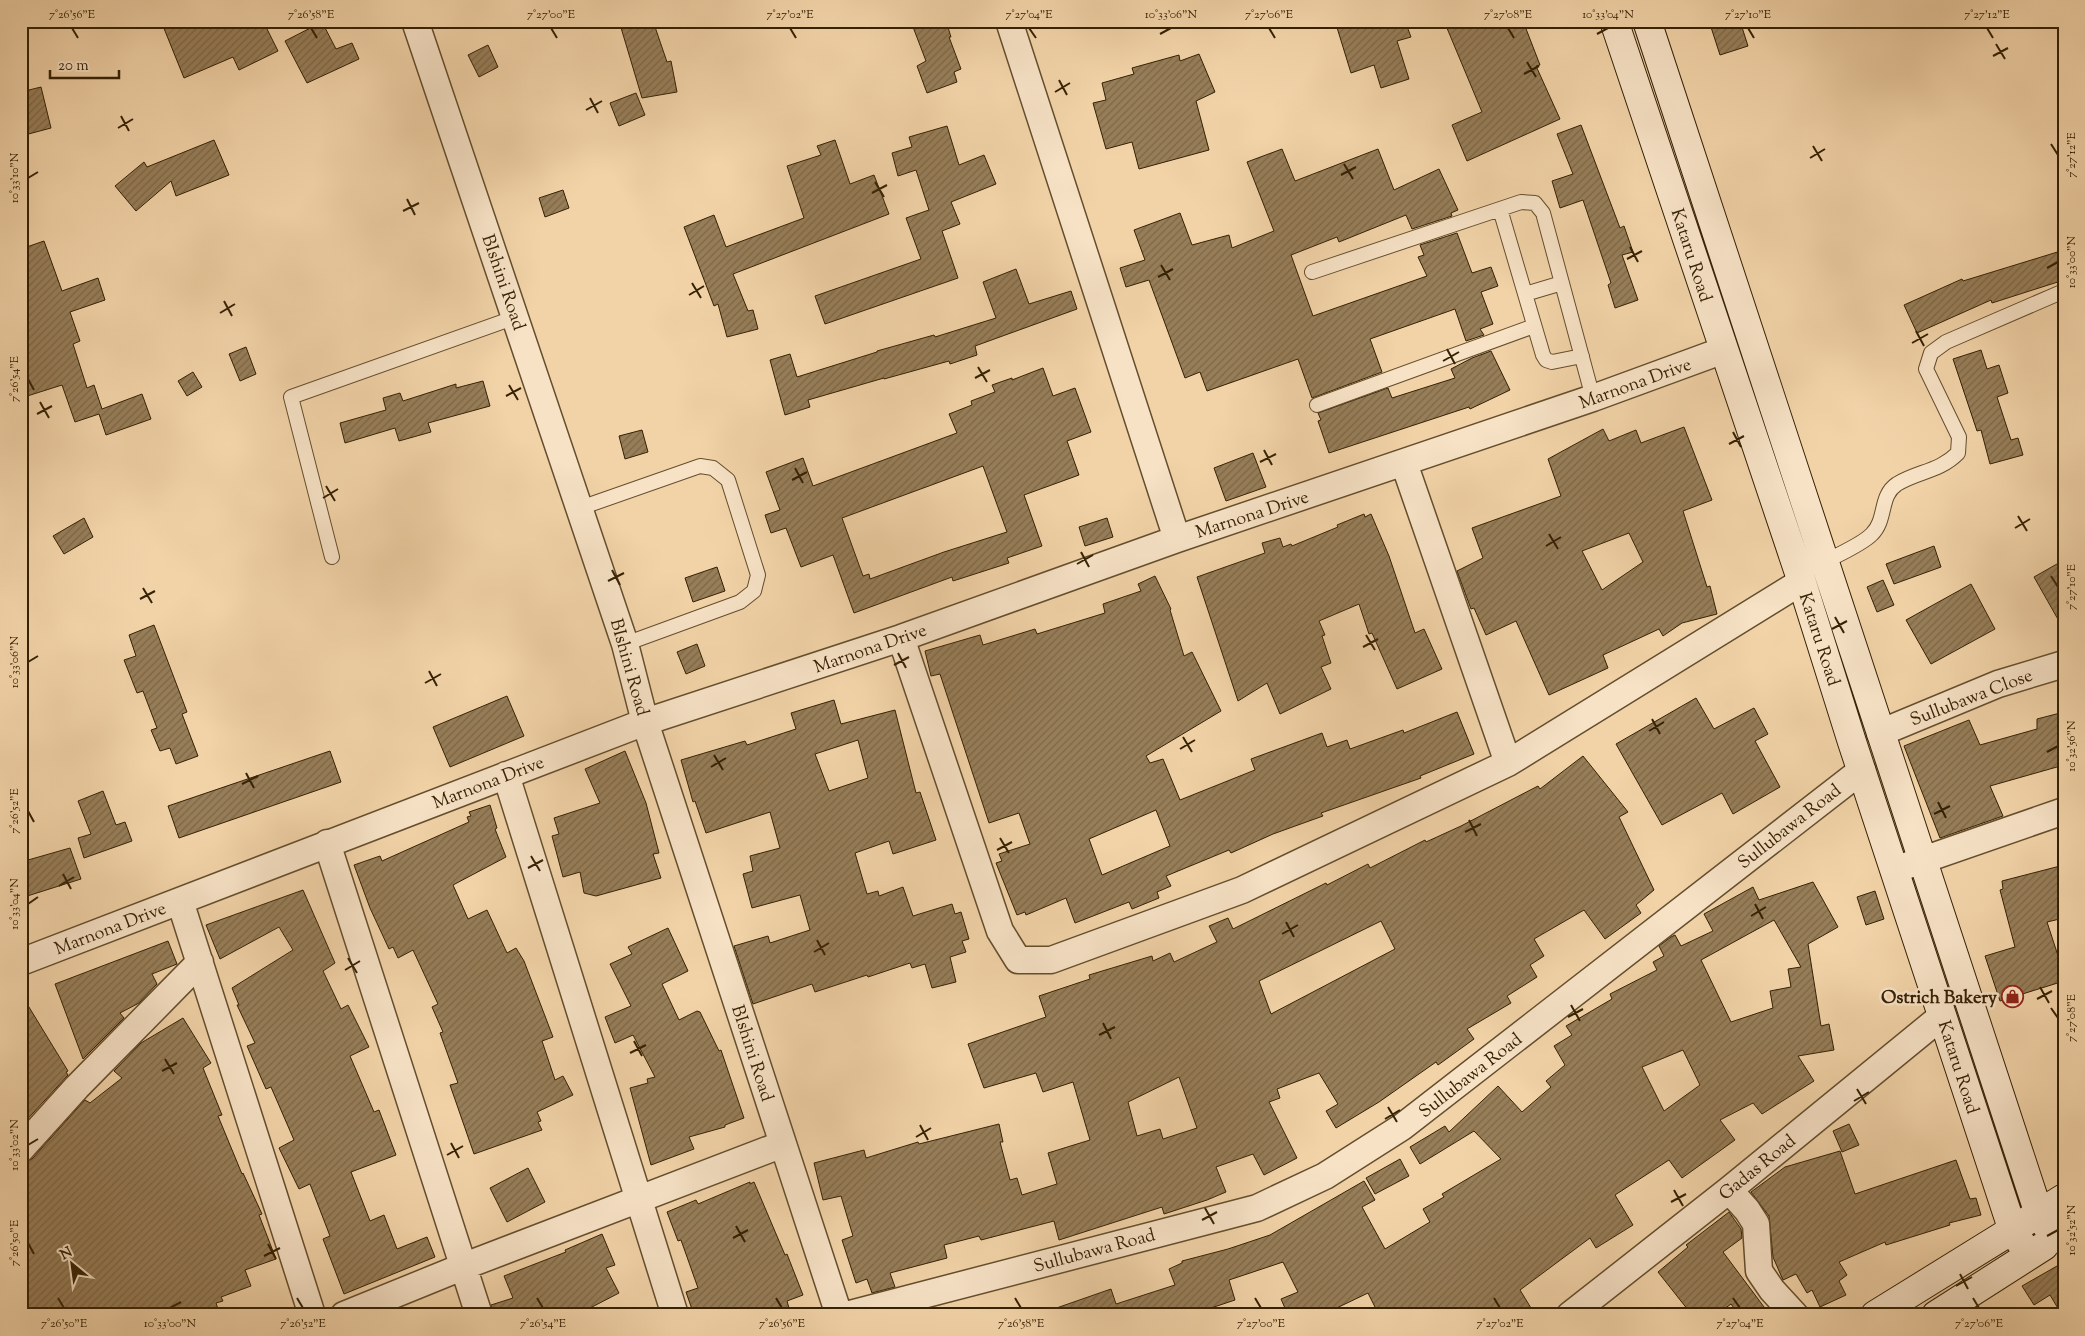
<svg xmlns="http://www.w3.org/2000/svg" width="2085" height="1336" viewBox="0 0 2085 1336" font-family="'Sorts Mill Goudy',serif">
	<defs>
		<pattern id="building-hatch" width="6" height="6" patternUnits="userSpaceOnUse" patternTransform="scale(1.25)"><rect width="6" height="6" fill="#977e59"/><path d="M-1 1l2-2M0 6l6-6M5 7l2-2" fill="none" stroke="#7c6747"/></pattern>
	</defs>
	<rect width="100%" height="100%" fill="#f2d3a8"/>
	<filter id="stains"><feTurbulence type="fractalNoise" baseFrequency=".004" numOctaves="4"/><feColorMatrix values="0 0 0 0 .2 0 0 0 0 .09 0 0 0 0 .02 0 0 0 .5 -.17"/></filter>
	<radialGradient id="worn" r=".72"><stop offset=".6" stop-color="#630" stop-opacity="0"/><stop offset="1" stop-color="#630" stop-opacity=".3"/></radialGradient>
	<path fill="url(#building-hatch)" stroke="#352104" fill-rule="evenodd" d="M161 21H263L278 51 239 70 233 57 184 78Z
		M619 21H653L667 62 671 61 677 92 642 98Z
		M929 21H946L951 37H949L961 69 954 72 957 82 927 93 917 66 926 61 913 27Z
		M1335 21H1405L1411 37 1397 41 1409 79 1381 88 1374 65 1351 73Z
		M1444 21H1523L1540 65 1536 66 1560 119 1467 161 1452 125 1482 112Z
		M1709 21H1740L1748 46 1720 55Z
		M322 22 336 49 352 43 359 59 307 83 285 41Z
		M488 45 498 67 479 77 468 55Z
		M1199 54 1215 92 1196 101 1209 150 1139 169 1132 142 1106 149 1093 103 1106 100 1102 83 1134 74 1132 68 1179 55 1180 61Z
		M41 87 51 128 21 136V92Z
		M636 93 645 115 619 126 610 103Z
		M1581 125 1620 228 1624 226 1633 252 1622 255 1638 300 1615 308 1608 285 1611 283 1583 200 1560 208 1552 181 1573 174 1557 134Z
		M947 126 959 165 984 155 996 184 951 202 960 224 942 231 958 278 825 324 815 296 921 259 906 218 929 210 916 170 898 176 892 153 912 147 909 137Z
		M214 140 229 175 176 196 171 181 136 211 115 186 144 162 147 167Z
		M835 140 850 184 874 175 889 214 733 274 748 311 753 310 758 329 727 337 718 304 714 306 684 227 714 215 726 247 804 218 787 166 821 155 817 146Z
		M1282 149 1295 181 1378 149 1394 190 1439 169 1458 210 1451 213 1452 216 1412 229 1406 215 1339 242 1337 237 1291 255 1313 316 1427 276 1418 257 1424 255 1420 245 1457 233 1472 273 1491 267 1498 286 1481 292 1493 324 1480 329 1484 335 1466 341 1455 309 1370 339 1382 372 1312 398 1298 359 1207 391 1200 372 1185 378 1149 280 1126 287 1120 268 1145 260 1134 230 1180 213 1192 245 1229 235 1232 248 1274 231 1247 162Z
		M563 190 569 208 545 217 539 198Z
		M44 241 62 291 98 278 105 300 70 312 80 341 73 344 87 388 94 385 102 409 142 394 151 419 106 435 99 414 75 422 62 385 21 398V267L26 266 21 249Z
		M2064 250V280L1992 303 1991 300 1917 333 1904 305 1962 279 1963 281Z
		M1016 269 1029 304 1071 291 1077 309 975 346 977 355 950 364 949 361 884 379V378L808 400 810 407 785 415 770 360 790 354 797 377 877 352V351L934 335 935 337 996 318 983 282Z
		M246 347 256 374 240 381 229 354Z
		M1981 350 1987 369 1999 365 2008 393 1997 397 2011 440 2018 438 2023 455 1990 464 1981 430 1977 431 1953 359Z
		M1491 351 1510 390 1470 409 1469 407 1329 453 1318 421 1321 420 1318 413 1388 388 1392 398 1455 378 1451 369 1472 358Z
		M1043 368 1053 396 1075 388 1091 432 1067 441 1079 475 1024 495 1042 546 1007 558 1009 563 953 581 952 577 854 613 833 555 801 567 786 528 771 533 765 515 780 510 766 472 803 458 813 486 957 433 949 414 972 405 971 401 995 392 992 385 1012 378V380ZM983 466 1007 532 944 552 870 579 869 574 863 576 842 518Z
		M193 372 202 387 187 396 178 381Z
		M483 381 490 406 428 423 431 432 399 441 395 428 345 443 340 423 386 410 383 398 400 393 403 401 456 384V388Z
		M1684 427 1712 500 1683 511 1707 587 1710 586 1717 614 1682 623 1663 636 1659 629 1603 655 1608 668 1549 695 1516 621 1486 635 1474 608 1471 609 1457 571 1483 558 1472 528 1561 496 1548 459 1603 429 1609 441 1636 430 1641 443ZM1629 533 1643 562 1602 590 1582 551Z
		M642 430 648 452 625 459 619 436Z
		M1253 453 1266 487 1226 501 1214 468Z
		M1364 514 1365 517 1371 514 1389 556 1415 633 1424 629 1442 669 1397 689 1372 633 1369 634 1359 604 1319 621 1325 635 1322 636 1331 663 1321 667 1331 689 1280 714 1267 683 1238 701 1197 577 1265 553 1262 543 1280 538 1283 547 1291 544 1292 546 1338 527 1337 525Z
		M84 518 93 537 64 554 53 536Z
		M1107 518 1113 537 1085 546 1079 527Z
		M1934 546 1941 567 1894 584 1886 564Z
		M2064 560V630L2034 577Z
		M717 567 725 591 693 602 685 578Z
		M1155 576 1171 609 1170 610 1184 656 1192 652 1221 711 1146 756 1150 763 1163 759 1180 800 1255 770 1251 759 1322 733 1327 747 1347 740 1350 749 1403 730 1404 733 1457 712 1474 754 1420 776 1421 778 1321 813 1323 816 1273 834 1231 853 1229 850 1166 876 1171 886 1157 892 1159 898 1132 909 1129 902 1075 923 1066 898 1026 915 1025 912 1017 915 996 863 1002 861 999 854 1030 844 1019 813 989 823 940 674 931 676 925 651 980 635 983 645 1035 629 1037 634 1105 613 1103 604 1141 591 1138 584ZM1156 810 1170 846 1102 875 1089 839Z
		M1883 580 1894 605 1877 612 1867 587Z
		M1971 584 1995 629 1931 664 1906 620Z
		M154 625 187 712 182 714 198 756 176 764 170 748 160 751 151 730 157 728 143 691 137 693 124 660 136 656 129 635Z
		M697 644 705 666 686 674 677 652Z
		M507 696 524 736 450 767 433 727Z
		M1696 698 1714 729 1754 708 1768 734 1755 741 1780 787 1733 814 1722 793 1662 825 1616 744Z
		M834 700 841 724 895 710 916 793 920 792 936 840 893 854 889 841 855 853 867 894 878 891 879 896 903 887 913 916 952 904 955 914 961 912 969 939 962 941 966 952 950 957 956 982 932 988 925 964 912 968 910 963 868 977 867 975 815 992 812 984 753 1004 734 946 768 936 770 943 810 930 800 895 752 908 743 874 753 871 750 856 780 848 770 812 706 833 695 801 693 802 681 760 745 741 747 745 796 729 791 713ZM858 740 868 778 829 791 815 754Z
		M2064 712V765L1990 786 2003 816 1940 838 1904 746 1969 720 1980 745 2037 729V719Z
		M330 751 341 782 179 838 168 806Z
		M625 751 646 803 659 853 653 854 661 878 596 896 584 893 580 872 563 877 552 836 559 834 554 818 600 803 585 769Z
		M1583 756 1628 812 1619 817 1654 890 1636 905 1641 913 1605 939 1584 910 1534 939 1544 956 1530 965 1537 977 1507 996 1511 1003 1467 1029 1474 1039 1438 1065 1436 1062 1379 1102 1336 1128 1326 1111 1338 1104 1319 1073 1277 1089 1280 1098 1269 1102 1297 1158 1264 1175 1253 1154 1216 1167 1226 1192 1207 1200 1164 1214 1162 1207 1059 1240 1054 1221 981 1240 979 1236 944 1245 947 1258 890 1273 895 1287 872 1293 867 1279 856 1283 842 1240 853 1236 841 1196 823 1200 814 1163 864 1150 866 1158 918 1142 919 1144 999 1124 1003 1142H1000L1010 1180 1017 1178 1022 1195 1057 1184 1048 1153 1090 1140 1073 1082 1043 1092 1036 1073 984 1088 968 1044 1046 1017 1039 996 1090 979 1089 975 1152 956 1153 961 1170 953 1174 962 1217 942 1209 926 1228 918 1233 929 1326 883 1327 885 1368 864 1370 868 1425 840 1426 842 1461 826 1538 786 1540 789ZM1381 921 1395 949 1271 1014 1259 981ZM1179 1077 1197 1128 1163 1139 1160 1129 1137 1136 1128 1102Z
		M103 791 116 825 125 822 132 841 84 858 78 838 91 834 78 801Z
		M490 805 497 828 495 829 506 857 453 885 468 919 487 910 507 953 516 948 524 961 553 1037 542 1041 555 1080 563 1076 573 1095 537 1112 541 1121 538 1122 542 1130 474 1154 450 1085 458 1083 440 1033 443 1032 432 1007 438 1004 413 950 398 958 393 947 389 949 370 908 354 865 380 856 382 861 469 822 467 817 471 816 469 812Z
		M70 848 81 879 21 898V862Z
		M2064 865V918L2047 922 2064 974V981L2000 1001 1985 956 2015 947 2000 890 2003 889 2002 881Z
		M1813 882 1838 927 1808 944 1821 1026 1829 1024 1834 1050 1798 1056 1814 1081 1762 1114 1753 1103 1720 1120 1735 1140 1682 1178 1669 1160 1615 1195 1633 1225 1596 1248 1590 1238 1520 1290 1531 1308 1519 1315H1379L1368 1293 1322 1315H1288L1281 1299 1298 1292 1283 1262 1229 1280 1235 1300 1190 1315H1045V1312L1111 1289 1116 1304 1175 1285 1169 1269 1182 1263V1261L1228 1249 1270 1235 1364 1181 1375 1200 1362 1207 1385 1249 1430 1222 1423 1209 1444 1197 1442 1194 1501 1159 1474 1131 1420 1164 1410 1147 1445 1126 1449 1132 1498 1086 1522 1112 1551 1087 1546 1081 1565 1065 1554 1046 1572 1035 1566 1026 1612 999 1610 994 1657 970 1653 962 1664 956 1659 946 1671 937 1675 935 1681 946 1713 931 1704 914 1753 887 1759 900ZM1774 920 1801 967 1788 969 1791 987 1770 991 1773 1008 1731 1022 1701 960ZM1683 1050 1700 1085 1664 1111 1642 1067Z
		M303 890 335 963 323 971 341 1009 348 1005 369 1047 350 1056 374 1112 379 1110 396 1155 351 1172 370 1221 384 1215 397 1249 427 1237 435 1257 344 1294 323 1239 330 1236 310 1184 299 1189 279 1148 294 1140 271 1087 266 1089 247 1046 255 1043 237 1005H239L232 988 293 950 279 927 220 959 206 925Z
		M1875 891 1884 919 1866 925 1857 897Z
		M668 928 688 971 662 984 679 1020 697 1011 700 1012 719 1051 721 1050 744 1118 725 1125V1127L689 1137 694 1149 651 1165 630 1088 648 1083 647 1079 655 1077 633 1035 615 1043 605 1017 631 1006 610 964 632 954 628 947Z
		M168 941 177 964 152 974 157 984 139 1003 120 1013 124 1018 83 1059 55 984Z
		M21 994 68 1071 66 1072 68 1075 21 1126Z
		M183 1018 211 1063 203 1068 222 1115 218 1116 242 1174 243 1173 262 1214 259 1215 276 1259 245 1270 251 1286 221 1297 223 1301 216 1303 220 1315H21V1164L32 1159 85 1100 90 1103 122 1078 114 1071 141 1043Z
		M1849 1124 1859 1145 1842 1152 1833 1131Z
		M1840 1151 1855 1194 1956 1160 1970 1199 1976 1198 1981 1215 1949 1223 1950 1225 1886 1245 1885 1242 1839 1262 1847 1275 1839 1281 1846 1295 1820 1307 1812 1290 1807 1293 1796 1274 1783 1280 1773 1257 1769 1216 1751 1192 1785 1167Z
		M1400 1159 1409 1176 1375 1194 1366 1178Z
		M528 1168 545 1202 507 1222 490 1188Z
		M750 1182V1184L754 1182 785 1255 787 1254 803 1295 787 1301 791 1315H694L686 1292 698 1288 681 1240 678 1241 667 1212 696 1200 698 1204Z
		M1729 1212 1741 1229 1742 1238 1723 1252 1770 1315H1739L1731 1304 1716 1315H1692L1658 1272 1688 1247 1686 1245Z
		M602 1234 615 1265 606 1268 619 1293 590 1308 592 1315H494L491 1305 513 1298 504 1276 566 1252 565 1250Z
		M2064 1262V1315H2062L2050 1295 2034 1305 2022 1286Z"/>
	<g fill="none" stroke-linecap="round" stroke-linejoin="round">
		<defs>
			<path id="lane" d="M1500 209 1543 355 1546 360 1552 362 1582 356
				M1312 272 1521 202 1535 203 1543 213 1593 398
				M1525 294 1562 283
				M1317 405 1534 326
				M580 508 700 466 713 468 728 480 758 575 754 591 740 602 625 644
				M332 557 291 397 516 317
				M1826 561C1838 555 1864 543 1872 534 1887 519 1879 496 1897 484 1918 471 1939 472 1958 453L1959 437 1926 369 1931 353 1946 342 2064 291"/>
			<path id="street" d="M415 21 625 644 645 722 839 1315
				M1009 21 1177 539
				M1404 463 1508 763
				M901 638 1000 931 1018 960H1051L1242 890 1508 763 1801 582
				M1880 733 1998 684 2064 664
				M506 775 675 1315
				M327 843 479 1315
				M1894 870 2064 811
				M180 901 312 1315
				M21 962 645 722 901 638 1177 539 1593 398 1724 350
				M21 1149 77 1087 200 962
				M1729 1190 1747 1210 1756 1224 1759 1271 1772 1290 1795 1315
				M344 1315 462 1267 783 1144
				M846 1315 1257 1208 1325 1176 1402 1127 1862 770
				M1570 1315 1729 1190 1942 1016"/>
			<path id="secondary" d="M1614 21 1798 570 1852 742 2013 1231 2029 1255
				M1647 21 2039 1214 2055 1239
				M1875 1315 2064 1198
				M1936 1315 2044 1246"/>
		</defs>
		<use href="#lane" stroke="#644e2d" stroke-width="16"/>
		<use href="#street" stroke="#644e2d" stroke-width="29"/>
		<use href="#secondary" stroke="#352104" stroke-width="30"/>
		<use href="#lane" stroke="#f7e2c6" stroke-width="14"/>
		<use href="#street" stroke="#f7e2c6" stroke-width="26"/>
		<use href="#secondary" stroke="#f7e2c6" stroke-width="28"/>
	</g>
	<path fill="none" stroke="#352104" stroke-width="2" d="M72 28 78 38M311 28 317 38M551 28 557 38M790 28 796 38M1029 28 1036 38M1269 28 1275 38M1508 28 1514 38M1748 28 1754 38M1987 28 1993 38M1160 34 1171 28M1597 34 1608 28M1996 44 2005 59M1993 56 2008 48M1527 62 1536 77M1524 74 1539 66M1059 80 1067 95M1055 92 1070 83M590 98 598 113M586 110 602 101M121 116 129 131M118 128 133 119M2051 144 2058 155M1813 146 1822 161M1810 158 1825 149M1344 164 1353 179M1341 175 1356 167M28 178 38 172M875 182 884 197M872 193 887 185M407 199 415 215M403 211 419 203M1630 247 1638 262M1627 259 1642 251M1161 265 1170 280M2047 268 2058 262M1158 277 1173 269M692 283 701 298M689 295 704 286M224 301 232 316M220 313 235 304M1916 331 1924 346M1912 343 1928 334M1447 349 1455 364M1443 361 1459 352M978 367 987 382M975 378 990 370M28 379 34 390M509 385 518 400M506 396 521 388M40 402 49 418M37 414 52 406M1733 432 1741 447M1729 444 1744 436M1264 450 1272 465M1260 462 1276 454M795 468 803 483M792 480 807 472M326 486 335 501M323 498 338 489M2018 516 2027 531M2015 528 2030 519M1549 534 1558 549M1546 546 1561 537M1081 552 1089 567M1077 564 1093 555M612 570 620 585M2051 576 2058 587M608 581 624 573M143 588 152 603M140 599 155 591M1835 617 1844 633M1832 629 1847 621M1366 635 1375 650M1363 647 1378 639M898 653 906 668M28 662 38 656M894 665 909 657M429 671 437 686M425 683 441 674M1652 719 1660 734M1649 731 1664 722M1183 737 1192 752M1180 749 1195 740M2047 752 2058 746M714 755 723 770M711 767 726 758M246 773 254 788M242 784 258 776M1938 802 1946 818M28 811 34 822M1934 814 1950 806M1469 820 1477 836M1465 832 1481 824M1000 838 1009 853M997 850 1012 842M531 856 540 871M528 868 543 860M63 874 71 889M59 886 74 877M28 904 38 897M1755 904 1763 919M1751 916 1766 907M1286 922 1294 937M1282 934 1298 925M817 940 825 955M814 952 829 943M348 958 357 973M345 970 360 961M2040 987 2049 1003M2037 999 2052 991M1571 1005 1580 1021M2051 1008 2058 1018M1568 1017 1583 1009M1103 1023 1111 1039M1099 1035 1115 1027M634 1041 642 1056M630 1053 646 1045M165 1059 174 1074M162 1071 177 1063M1857 1089 1866 1104M1854 1101 1869 1092M1388 1107 1397 1122M1385 1119 1400 1110M920 1125 928 1140M916 1137 931 1128M451 1143 459 1158M28 1145 38 1139M447 1155 463 1146M1674 1190 1683 1206M1671 1202 1686 1194M1205 1208 1214 1224M1202 1220 1217 1212M736 1226 745 1242M2047 1236 2058 1230M733 1238 748 1230M28 1243 34 1254M268 1244 276 1259M264 1256 280 1248M1960 1274 1968 1289M1956 1286 1972 1277M58 1298 64 1308M297 1298 303 1308M537 1298 543 1308M776 1298 782 1308M1015 1298 1021 1308M1255 1298 1261 1308M1494 1298 1500 1308M1733 1298 1740 1308M1973 1298 1979 1308M170 1308 181 1302"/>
	<defs>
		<symbol id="shop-ring" viewBox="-11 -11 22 22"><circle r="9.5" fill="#f7e2c6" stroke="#8f2418" stroke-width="1.5"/><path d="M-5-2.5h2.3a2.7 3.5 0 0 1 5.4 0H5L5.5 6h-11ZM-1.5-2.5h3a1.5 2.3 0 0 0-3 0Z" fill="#8f2418"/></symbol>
	</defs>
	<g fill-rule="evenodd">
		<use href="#shop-ring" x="2000" y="984" width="25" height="25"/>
	</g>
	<g text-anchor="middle" stroke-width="5" stroke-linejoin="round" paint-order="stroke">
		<g font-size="18" fill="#352104" stroke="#f7e2c6">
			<text transform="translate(1692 255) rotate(72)" y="6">Kataru Road</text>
			<text transform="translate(504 282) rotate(71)" y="6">BIshini Road</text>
			<text transform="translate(1635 383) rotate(-20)" y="6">Marnona Drive</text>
			<text transform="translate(1252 514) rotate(-18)" y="6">Marnona Drive</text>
			<text transform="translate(1820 639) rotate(72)" y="6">Kataru Road</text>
			<text transform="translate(870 648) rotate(-19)" y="6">Marnona Drive</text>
			<text transform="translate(630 667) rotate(74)" y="6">BIshini Road</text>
			<text transform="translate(1971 697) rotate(-21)" y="6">Sullubawa Close</text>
			<text transform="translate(488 782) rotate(-21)" y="6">Marnona Drive</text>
			<text transform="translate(1789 826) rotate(-38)" y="6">Sullubawa Road</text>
			<text transform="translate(110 928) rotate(-21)" y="6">Marnona Drive</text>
			<text transform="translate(753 1053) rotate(72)" y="6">BIshini Road</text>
			<text transform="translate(1959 1067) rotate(72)" y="6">Kataru Road</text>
			<text transform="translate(1470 1075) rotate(-38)" y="6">Sullubawa Road</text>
			<text transform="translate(1757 1167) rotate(-39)" y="6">Gadas Road</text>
			<text transform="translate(1094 1250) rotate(-15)" y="6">Sullubawa Road</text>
		</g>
		<g font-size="18" font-weight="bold" fill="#352104" stroke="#f7e2c6" text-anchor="end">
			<text x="1997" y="1003">Ostrich Bakery</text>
		</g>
	</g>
	<rect width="2085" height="1336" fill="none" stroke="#f2d3a8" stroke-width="55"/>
	<g transform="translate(72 1264) rotate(331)" stroke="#f7e2c6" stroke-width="4" paint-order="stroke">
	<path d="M0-4L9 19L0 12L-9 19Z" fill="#352104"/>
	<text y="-8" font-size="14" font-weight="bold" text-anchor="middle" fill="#352104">N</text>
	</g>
	<path d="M50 70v8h69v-8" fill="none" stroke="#352104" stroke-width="2.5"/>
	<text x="58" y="70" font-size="15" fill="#352104" stroke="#f7e2c6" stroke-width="4" paint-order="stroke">20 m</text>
	<rect x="28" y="28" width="2030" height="1280" fill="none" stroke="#352104" stroke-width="2"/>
	<g font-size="12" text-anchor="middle" fill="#352104">
		<text x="72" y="18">7°26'56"E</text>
		<text x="311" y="18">7°26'58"E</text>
		<text x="551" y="18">7°27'00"E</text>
		<text x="790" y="18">7°27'02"E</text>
		<text x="1029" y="18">7°27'04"E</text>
		<text x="1171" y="18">10°33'06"N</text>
		<text x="1269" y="18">7°27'06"E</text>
		<text x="1508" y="18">7°27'08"E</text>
		<text x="1608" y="18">10°33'04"N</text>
		<text x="1748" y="18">7°27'10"E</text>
		<text x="1987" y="18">7°27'12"E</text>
		<text transform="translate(2071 155) rotate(-90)" y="4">7°27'12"E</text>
		<text transform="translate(14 178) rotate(-90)" y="4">10°33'10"N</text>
		<text transform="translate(2071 262) rotate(-90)" y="4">10°33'00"N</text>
		<text transform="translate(14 379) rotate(-90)" y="4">7°26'54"E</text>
		<text transform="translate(2071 587) rotate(-90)" y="4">7°27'10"E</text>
		<text transform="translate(14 662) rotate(-90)" y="4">10°33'06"N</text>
		<text transform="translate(2071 746) rotate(-90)" y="4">10°32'56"N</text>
		<text transform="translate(14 811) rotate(-90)" y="4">7°26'52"E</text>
		<text transform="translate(14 904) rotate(-90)" y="4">10°33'04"N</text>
		<text transform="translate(2071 1018) rotate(-90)" y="4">7°27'08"E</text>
		<text transform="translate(14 1145) rotate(-90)" y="4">10°33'02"N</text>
		<text transform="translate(2071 1230) rotate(-90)" y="4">10°32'52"N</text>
		<text transform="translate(14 1243) rotate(-90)" y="4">7°26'50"E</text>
		<text x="64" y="1327">7°26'50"E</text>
		<text x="170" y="1327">10°33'00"N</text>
		<text x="303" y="1327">7°26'52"E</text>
		<text x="543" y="1327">7°26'54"E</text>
		<text x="782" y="1327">7°26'56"E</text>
		<text x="1021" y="1327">7°26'58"E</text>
		<text x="1261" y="1327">7°27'00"E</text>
		<text x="1500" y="1327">7°27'02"E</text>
		<text x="1740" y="1327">7°27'04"E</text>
		<text x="1979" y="1327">7°27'06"E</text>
	</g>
	<rect width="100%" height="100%" filter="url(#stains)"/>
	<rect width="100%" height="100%" fill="url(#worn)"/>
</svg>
